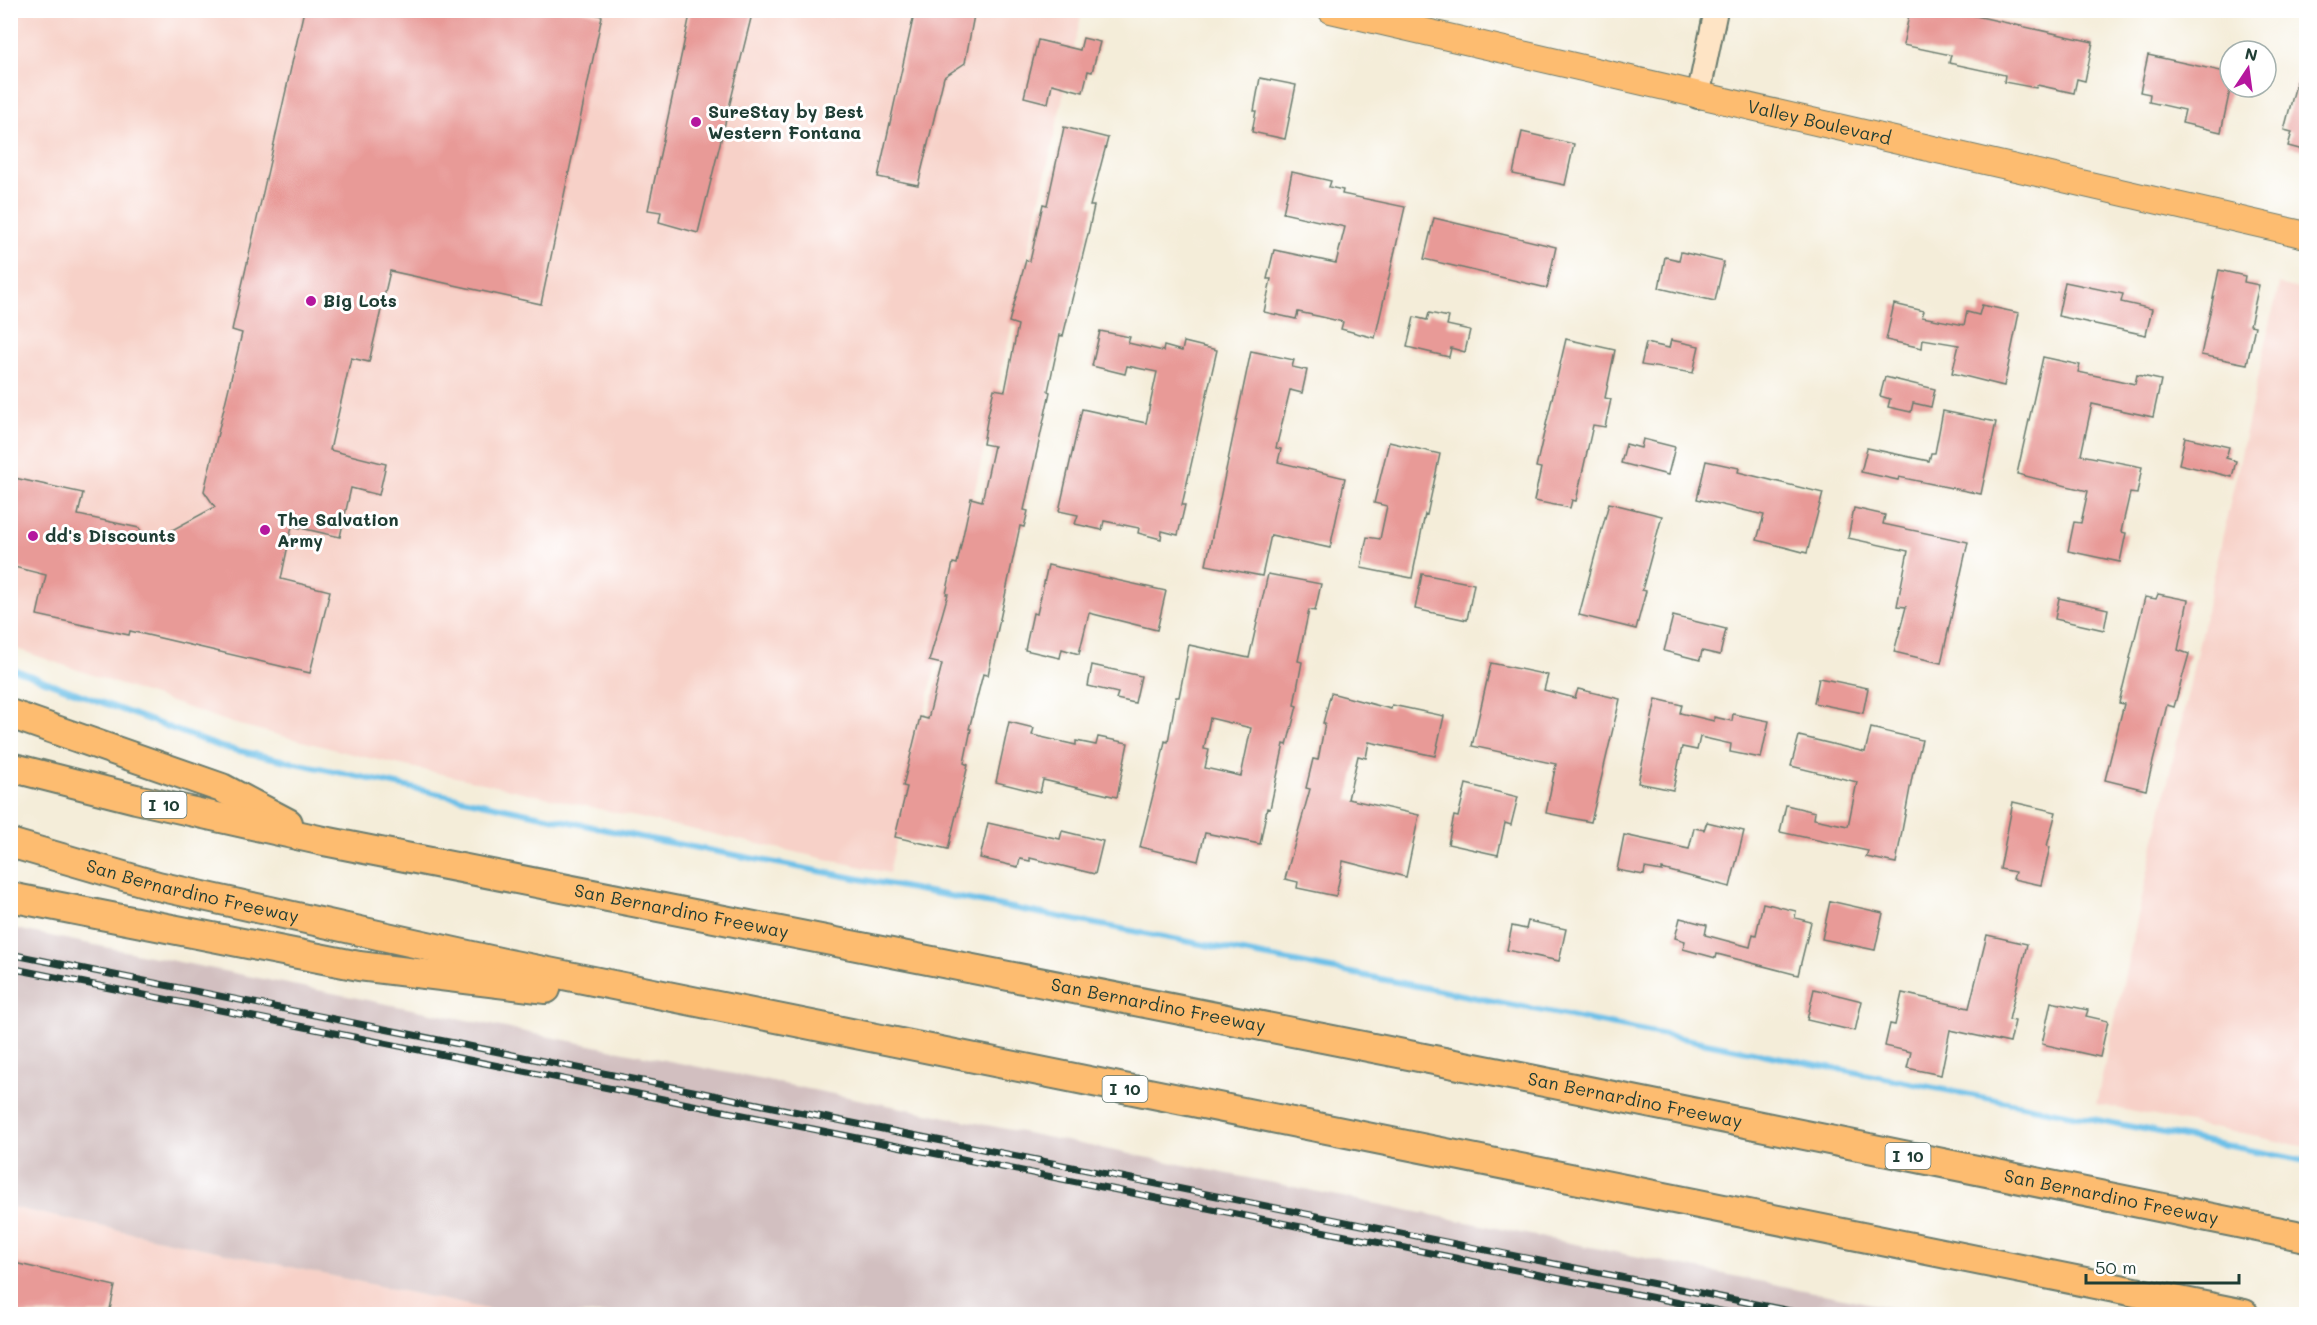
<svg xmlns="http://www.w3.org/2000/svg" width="2317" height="1325" viewBox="0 0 2317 1325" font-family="Mali,sans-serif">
	<rect width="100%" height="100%" fill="#fff"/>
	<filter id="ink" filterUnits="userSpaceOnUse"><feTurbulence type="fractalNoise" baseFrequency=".0167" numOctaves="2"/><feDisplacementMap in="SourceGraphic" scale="12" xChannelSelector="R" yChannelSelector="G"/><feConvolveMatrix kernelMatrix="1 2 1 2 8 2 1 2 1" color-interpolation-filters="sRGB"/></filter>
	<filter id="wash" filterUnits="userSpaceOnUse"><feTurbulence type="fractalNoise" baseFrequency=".008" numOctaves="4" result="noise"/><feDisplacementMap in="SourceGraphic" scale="24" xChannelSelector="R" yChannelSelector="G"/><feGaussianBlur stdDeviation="1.35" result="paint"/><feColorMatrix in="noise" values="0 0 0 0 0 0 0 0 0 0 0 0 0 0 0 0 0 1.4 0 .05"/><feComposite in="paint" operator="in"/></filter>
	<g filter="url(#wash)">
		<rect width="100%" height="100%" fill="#f4edd9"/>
		<path fill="#f7d1c8" d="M1076 10 1082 12 889 873 356 755 232 723 11 647V11Z
			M2279 284 2306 291V1147L2096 1104Z
			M11 1207 510 1314H11Z"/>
		<path fill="#d2bfc0" d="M11 928 1922 1314H510L11 1207Z"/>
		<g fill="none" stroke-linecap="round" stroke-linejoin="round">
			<path stroke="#6cc0e8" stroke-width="6" d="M10 668 221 747 640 837 1300 963 2306 1161"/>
		</g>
		<g id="blocks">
			<path fill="#e89a97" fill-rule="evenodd" d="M304 10H580L602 16 541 304 390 271 369 362 351 358 330 450 386 464 379 495 351 488 340 537 292 526 281 579 330 591 310 673 130 631 129 635 37 615 46 575 10 566V477L83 493 78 515 139 528 148 543 215 507 204 491 242 333 232 330Z
				M691 10H753L698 233 659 222 661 212 648 210Z
				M915 10H975L965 63 944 77 918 185 878 177Z
				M1910 10H1949L2093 42 2085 81 2077 79 2074 93 2037 85 2036 88 2004 82 2005 75 1949 63 1951 55 1903 45Z
				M1083 38 1100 42 1092 72 1088 71 1083 92 1052 84 1048 103 1024 97 1038 40 1080 50Z
				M2148 55 2230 73V90L2221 132 2182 123 2185 110 2149 102 2150 94 2140 92Z
				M2301 65 2307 66V151L2288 146 2292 132 2284 130Z
				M1260 78 1296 85 1285 139 1252 132 1256 111H1254Z
				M1064 127 1108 138 1090 206H1094L1088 234 1063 336 1060 335 1048 391 1050 392 1024 510 1028 511 1024 527 1020 526 988 675 983 674 969 729H971L964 763 968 765 948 849 895 837 907 787 903 786 920 717 928 719 942 664 929 661 948 594H946L953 563 957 564 971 498 982 501 994 446 983 444 988 415 994 389 1005 391 1018 325 1009 322 1026 260 1030 261 1043 204 1047 205Z
				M1522 132 1574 144 1565 185 1513 174Z
				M1292 172 1331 181 1329 187 1343 190 1342 194 1405 207 1375 338 1341 329 1343 322 1322 317 1298 312 1296 319 1264 312 1271 279H1267L1274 250 1336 263 1345 227 1283 213Z
				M1434 218 1556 247 1547 288 1424 259Z
				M1681 252 1724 262 1715 301 1659 288 1665 257 1679 260Z
				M2219 270 2245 276 2244 282 2259 285 2250 325 2255 326 2247 364 2201 355Z
				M2065 282 2123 294 2121 302 2152 309 2146 335 2058 316Z
				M1894 304 1924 311 1922 317 1964 325 1967 312 1979 315 1982 305 2019 313 2004 386 1952 373 1959 345 1923 339 1922 348 1886 340Z
				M1429 313 1449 317 1447 325 1470 330 1465 352 1451 348 1449 357 1407 347 1414 317 1427 320Z
				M1100 331 1130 337 1128 343 1163 351 1164 346 1182 351 1184 342 1217 350 1182 505H1185L1178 535 1162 531 1161 539 1138 533 1139 528 1104 521 1102 530 1075 524 1078 515 1059 511 1082 409 1146 423 1157 372 1127 366 1125 374 1092 366Z
				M1566 339 1615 350 1605 398 1611 399 1605 427 1593 425 1576 501 1572 500 1570 508 1534 501 1541 468 1536 467Z
				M1671 340 1699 346 1693 373 1641 365 1646 343 1669 348Z
				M1251 351 1294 360 1292 367 1307 370 1302 393 1290 390 1276 448 1281 449 1278 462 1345 478 1330 548 1271 535 1262 576 1206 565Z
				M2043 357 2080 365 2078 372 2112 379 2135 384 2137 375 2161 380 2153 417 2092 404 2081 455 2142 467 2137 494 2130 493 2121 532 2126 533 2120 562 2068 551 2074 522 2081 523 2088 491 2017 474Z
				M1885 377 1935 389 1931 407 1913 403 1911 412 1888 407 1890 399 1880 396Z
				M1943 411 1996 422 1981 494 1899 477 1898 480 1861 472 1867 448 1929 461 1931 453H1935Z
				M2185 437 2229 447 2226 458 2236 461 2232 477 2179 464Z
				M1643 439 1675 447 1668 475 1621 463 1626 444 1641 448Z
				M1389 442 1440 454 1427 515 1425 514 1412 578 1361 568 1367 537 1380 539 1387 506 1374 503Z
				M1706 461 1739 468 1738 472 1823 493 1807 553 1757 540 1764 515 1697 499Z
				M1609 503 1662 516 1642 590 1646 591 1636 629 1579 615Z
				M1854 508 1885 515 1883 524 1968 542 1941 663 1894 652 1906 607 1897 606 1908 551 1848 538Z
				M1048 565 1166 591 1157 630 1089 613 1079 654 1062 649 1060 658 1025 650 1033 613 1037 614Z
				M1268 574 1321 584 1315 611 1309 610 1298 661 1302 662 1294 705 1297 706 1287 745 1284 744 1270 809 1267 808 1260 844 1205 833 1198 861 1140 847 1159 771 1165 741 1168 742 1176 697H1179L1189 645 1249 658ZM1210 718 1251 728 1241 776 1205 768 1209 750 1204 749Z
				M1422 574 1474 584 1467 620 1415 609Z
				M2158 594 2188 600 2178 650 2189 654 2174 707 2167 705 2146 790 2105 780 2124 704 2119 703 2145 597 2156 599Z
				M2059 598 2108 609 2104 630 2055 619Z
				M1673 616 1726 629 1720 655 1702 651 1700 660 1664 651Z
				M1491 663 1548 675 1544 690 1575 698 1578 689 1620 699 1591 822 1546 813 1556 764 1472 746Z
				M1092 665 1141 676 1135 703 1116 699 1118 693 1088 686Z
				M1819 678 1868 688 1863 713 1814 703Z
				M1331 693 1391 709 1392 705 1444 716 1435 756 1369 742 1366 758 1358 756 1348 799 1419 815 1406 877 1343 861 1336 896 1297 888 1298 882 1285 879 1310 789 1306 788 1313 759 1318 760 1325 723H1323Z
				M1656 699 1682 705 1680 713 1714 721V717L1732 721 1733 714 1769 721 1761 758 1730 752 1731 744 1700 737 1697 750 1682 747 1673 790 1638 783Z
				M1009 722 1034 728 1032 735 1076 745V741L1096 745 1098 737 1128 743 1117 797 1043 780 1040 793 996 782Z
				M1871 728 1922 740 1914 772H1913L1896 863 1866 857 1868 851 1780 832 1786 805 1815 812 1814 819 1848 826 1857 782 1791 766 1799 736 1865 752Z
				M1466 784 1518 797 1511 825 1505 823 1498 855 1448 844 1454 816 1458 817Z
				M2013 802 2056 812 2047 846 2050 847 2041 885 2013 879 2015 872 2000 869Z
				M1707 822 1744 831 1730 887 1662 869V871L1645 868 1644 875 1617 870 1624 835 1689 849 1694 828 1704 830Z
				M988 823 1060 839 1062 831 1103 841 1095 874 1030 858V861L1020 859 1018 867 980 858Z
				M1830 901 1883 913 1875 950 1822 939Z
				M1763 903 1796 911 1795 918 1811 922 1798 975 1717 954 1716 958 1683 949 1685 941 1675 938 1680 918 1707 925 1705 935 1750 947 1753 934 1756 935Z
				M1528 921 1566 929 1559 961 1507 950 1512 926 1526 929Z
				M1987 935 2027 944 2009 1020 2015 1021 2010 1043 1950 1030 1941 1075 1907 1068 1911 1052 1885 1046 1890 1024 1895 1025 1902 993 1969 1008Z
				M1814 989 1862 1001 1855 1031 1807 1020Z
				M2051 1002 2088 1010 2086 1016 2108 1021 2100 1057 2042 1044Z
				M10 1262 115 1286 109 1314H10Z"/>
		</g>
	</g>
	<g filter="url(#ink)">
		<use href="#blocks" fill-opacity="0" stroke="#6a7b6e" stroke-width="1.5"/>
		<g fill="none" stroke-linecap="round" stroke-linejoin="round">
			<defs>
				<path id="secondary" d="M1698 97 1716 10"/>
				<g id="primary">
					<path id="s1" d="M1331 10 2306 235"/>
				</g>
				<g id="highway">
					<path d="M10 714 222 788 288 823"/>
					<path id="s2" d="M10 767 136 799 319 840 1510 1075 2306 1237"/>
					<path id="s3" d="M10 843 158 886 504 963 2244 1314"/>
					<path d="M10 897 359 966 546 989"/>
				</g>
			</defs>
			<use href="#secondary" stroke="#6a7b6e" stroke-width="26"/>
			<use href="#primary" stroke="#6a7b6e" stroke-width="28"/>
			<use href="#highway" stroke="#6a7b6e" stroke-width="32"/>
			<use href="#secondary" stroke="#fee4c5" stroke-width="22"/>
			<use href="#primary" stroke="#fdbc6f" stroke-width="26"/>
			<use href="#highway" stroke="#fdbc6f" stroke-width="28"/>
			<defs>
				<path id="rail" d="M10 954 1805 1314
					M10 968 1735 1314"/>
			</defs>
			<use href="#rail" stroke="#1f3d34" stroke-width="7"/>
			<use href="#rail" stroke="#fff" stroke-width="4.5" stroke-dasharray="14" stroke-linecap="butt"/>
		</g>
	</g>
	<g fill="#b5179e" stroke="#fff" stroke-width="2">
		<circle cx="696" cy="122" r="6"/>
		<circle cx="311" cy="301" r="6"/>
		<circle cx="265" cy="530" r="6"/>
		<circle cx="33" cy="536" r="6"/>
	</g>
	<g text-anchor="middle" stroke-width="6" stroke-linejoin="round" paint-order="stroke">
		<g fill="#fff" stroke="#627771" stroke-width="1.5">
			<rect x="141.5" y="792" width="45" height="26" rx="4.5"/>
			<rect x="1102.5" y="1076" width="45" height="26" rx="4.5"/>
			<rect x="1885.5" y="1143" width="45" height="26" rx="4.5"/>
		</g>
		<g font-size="16" font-weight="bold" fill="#1f3d34">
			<text x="164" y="811">I 10</text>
			<text x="1125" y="1095">I 10</text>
			<text x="1908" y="1162">I 10</text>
		</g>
		<g font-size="18" font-weight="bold" fill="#1f3d34" stroke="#fff" text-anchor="start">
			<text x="708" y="118">SureStay by Best<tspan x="708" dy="21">Western Fontana</tspan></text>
			<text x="323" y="307">Big Lots</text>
			<text x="277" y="526">The Salvation<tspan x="277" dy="21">Army</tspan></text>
			<text x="45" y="542">dd's Discounts</text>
		</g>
		<g font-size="18" fill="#1f3d34" stroke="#fff">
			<text dy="6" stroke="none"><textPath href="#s1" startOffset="501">Valley Boulevard</textPath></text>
			<text dy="6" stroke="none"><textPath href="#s3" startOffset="189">San Bernardino Freeway</textPath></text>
			<text dy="6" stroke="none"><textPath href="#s2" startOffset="687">San Bernardino Freeway</textPath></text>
			<text dy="6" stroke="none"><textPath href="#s2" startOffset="1173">San Bernardino Freeway</textPath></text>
			<text dy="6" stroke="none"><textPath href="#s2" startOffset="1659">San Bernardino Freeway</textPath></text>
			<text dy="6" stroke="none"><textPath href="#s2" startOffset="2145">San Bernardino Freeway</textPath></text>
		</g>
	</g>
	<rect width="2317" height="1325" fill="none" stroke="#fff" stroke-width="36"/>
	<g transform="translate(2248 69) rotate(13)"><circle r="28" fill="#ffffff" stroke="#a5b1ae" stroke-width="1.5"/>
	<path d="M0-4.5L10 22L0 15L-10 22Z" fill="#b5179e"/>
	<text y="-9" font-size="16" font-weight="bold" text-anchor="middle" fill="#1f3d34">N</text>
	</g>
	<path d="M2086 1274v9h153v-9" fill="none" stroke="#1f3d34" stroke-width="3"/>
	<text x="2095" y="1274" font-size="18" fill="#1f3d34" stroke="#ffffff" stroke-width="4.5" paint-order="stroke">50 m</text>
</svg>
